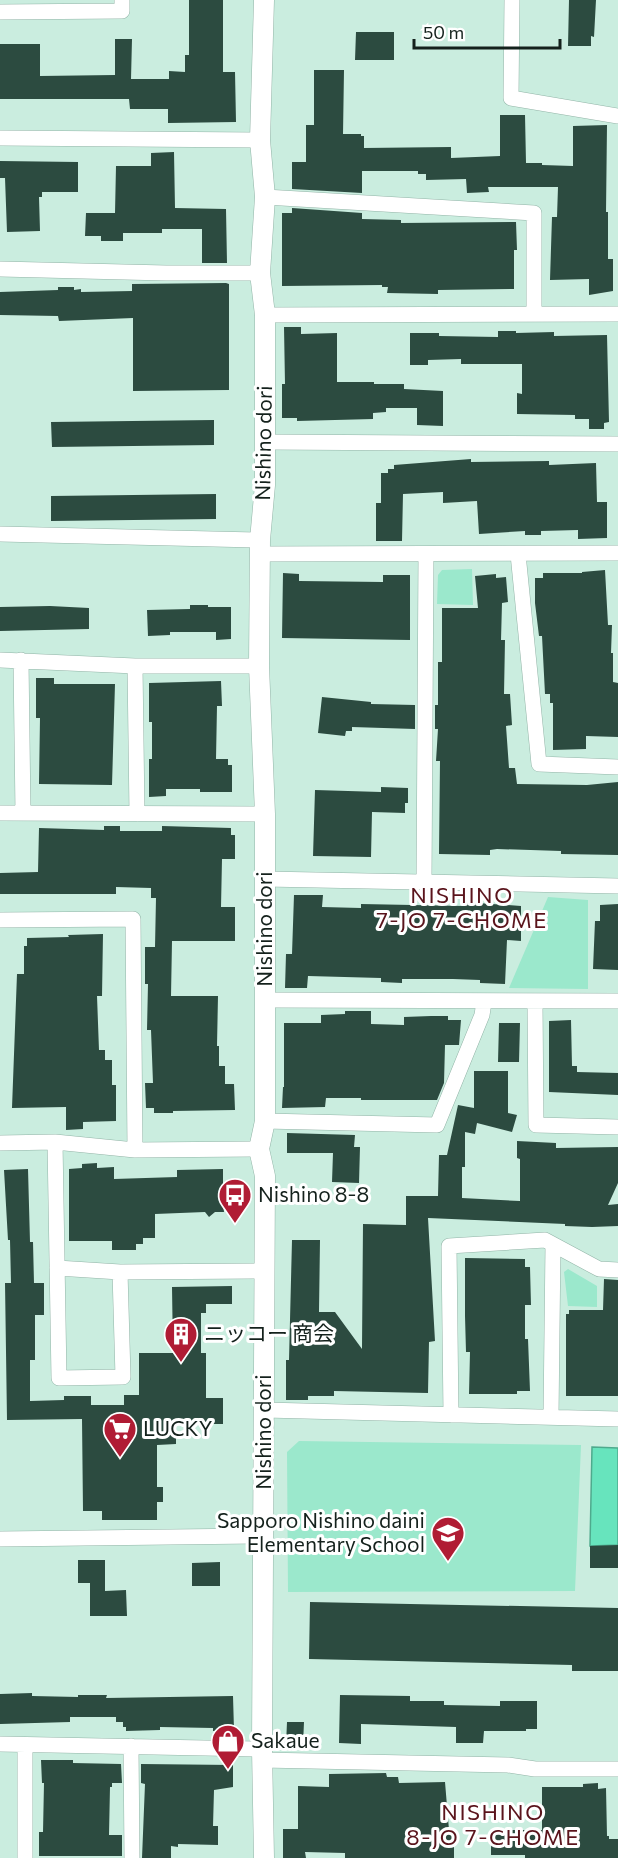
<svg xmlns="http://www.w3.org/2000/svg" width="618" height="1858" viewBox="0 0 618 1858" font-family="Commissioner,'Noto Sans JP',sans-serif">
	<rect width="100%" height="100%" fill="#caeddf"/>
	<path fill="#9be8cc" d="M472 569 473 605 437 604 438 575 442 570Z
		M548 897 588 900V989L509 988Z
		M568 1269 597 1286V1307L568 1306 564 1272Z
		M299 1441 581 1445 575 1591 288 1592 287 1452Z"/>
	<path fill="#67e4bd" stroke="#4eaa8d" stroke-width="1.5" d="M592 1447 618 1448V1545L590 1546Z"/>
	<path fill="#2c4b40" d="M189 0H223V72H235L236 122 168 123V109H130L129 99H0V44H40V76L115 75V39H132L131 79H169V71L185 72V55H189Z
		M569 0H596L594 37 591 36V46H568Z
		M356 32H394V60H355Z
		M314 70H344L343 134H361V136H364V148L451 147V158L500 156V115H525L526 163H542V165L573 166V126L607 125 606 212H608V259H613V291L589 295V279L550 280 552 217H557L558 187H488L489 192 467 193 466 179 426 180V174H418V171H362V193L292 189V162H306V125H314Z
		M174 152 175 208 226 209 227 263H202V229H162V233H123V241H101V236H85L86 213H115L116 166H151V153Z
		M0 161 78 162V192H42V197H39L40 231 7 232 5 178H0Z
		M292 208 362 213V219L401 220V223L516 222 517 250H514V289L438 290V294L387 293 388 287H382V285L282 286V213H292Z
		M226 283 229 284V390L133 391V318L59 321 58 316 0 315V292L58 290V287H74V290L81 289V292L132 291V284Z
		M284 327H301V334L337 333V382H374V384H404V389L443 391V426L417 425V408H386V412L373 413V419L297 421V418H282V384H285Z
		M498 331H516V333L554 332V336L607 335 609 422 604 423V429H589V419H575V415L517 414V393L522 394V364H461V359L428 360V365H410V333H439V336L498 337Z
		M214 420V445L52 447 51 422Z
		M471 459V462L549 461V465L596 463 597 502H607V538L578 539V530L541 531V535H525V531L479 534 477 501 443 503V492L403 494 402 541H376V503H381V473H388V469H394V465Z
		M216 494V519L51 521V496Z
		M605 570 608 625H612L611 653H613V682L618 683V737L586 736V749L553 750V703H550V694H545L542 636H539L535 603V578H543V573H582V572Z
		M283 573 299 574V581L383 582V575H410V640L282 638Z
		M496 574V578L506 577 508 602 502 603 501 640H505L504 694H510L512 725 506 726 509 768H515L517 784 587 785 618 782V855L561 854V851L497 849 490 850V855L439 854 440 761H436L438 729H435V705H438V662H442V608H478L475 576Z
		M190 605H208V607H231V639L216 640V632H170V635L148 636 147 610 190 609Z
		M50 606 89 608V629L0 631V607Z
		M36 678H54V684H115L112 785 39 784 40 718H36Z
		M221 681 222 706H217L216 759H228V765H232V792H200V789H166V796L149 797V759H152V722H149V683Z
		M322 697 371 702V704L415 705V729L352 727V731H346L345 736 318 733Z
		M381 787 408 788V803H405V813L372 812 371 857 313 856 315 790 381 792Z
		M104 826H120V831H162V826L231 828V835H235V859H222L221 907H235V941H172L171 996H218L217 1046H219V1066H225V1084H234L235 1110 173 1111V1113H154V1108H146L145 1083H153L151 1030H147L148 984H145V947H155L156 898H151V888L116 887V894H0V873L38 872 39 828 104 830Z
		M294 895H323L322 907 361 908V904L463 906V902L521 906V941L507 940 505 984 480 983V980L453 979H402V983L381 982V978L308 976 307 988H285L286 954H292Z
		M618 904V970L593 969 595 921H600V905Z
		M103 934 102 996H97L99 1050H105V1060H112V1085H116V1121L83 1122V1129L66 1130V1107L12 1108 17 974H24V946H27V938L69 937 68 935Z
		M345 1011H371V1024L404 1025V1017L431 1016H448V1020H461L459 1045H445L444 1083 437 1100H361V1098H326L325 1107 282 1108 283 1087H284V1023H321V1015L345 1014Z
		M571 1020 572 1066H577V1072L618 1073V1095L549 1092V1021Z
		M499 1023H520L519 1062H498Z
		M474 1071H508V1113L517 1115 512 1132 477 1123 475 1134 465 1132V1167H462V1198L520 1201V1159L517 1158V1141L556 1143V1148L618 1147V1183L608 1205 618 1204V1226L592 1227 565 1226V1224L428 1218 435 1341 429 1342 428 1393 334 1391V1396H308V1400H286V1360H289L292 1240H320L319 1312H335L362 1349 363 1224 406 1225V1196H438L439 1155H447L458 1105 474 1108Z
		M287 1133 355 1135 354 1147H360L359 1183 332 1182 333 1153H287Z
		M97 1163V1168L114 1167V1179L177 1177V1170L223 1169V1192L229 1198 223 1203 224 1212H215L209 1217 205 1212 155 1214V1238H143V1244H136V1250H112V1241H69V1169L82 1168V1164Z
		M28 1169 30 1242H33L34 1283H44V1315H35V1360H30V1401L64 1400V1396H91V1405H124V1395H139V1353H173L172 1287 232 1286V1304H206V1313H201V1353H206V1398H223V1424H176V1444L157 1445V1487H163V1502H157V1520H102V1511H83L82 1419 7 1420 5 1283H11L10 1240H8L4 1170Z
		M465 1258 525 1259V1267H530L531 1305H525V1339H528L530 1391H517V1394H469L470 1352H466L465 1316Z
		M604 1279 618 1280V1396H566V1314H569V1310H603Z
		M618 1545V1568H590V1546Z
		M78 1560H105V1591L126 1590 127 1616H90V1583H78Z
		M220 1562V1586H192V1563Z
		M310 1602 618 1608V1671H572V1665L309 1659Z
		M32 1693V1696L78 1697V1695H107L106 1698 233 1696 234 1730 213 1731V1728L160 1727V1730L126 1731V1727H123V1722H116V1717H70V1722L0 1724V1694Z
		M340 1695 410 1696V1701H444V1705L500 1706V1701H537V1729H526V1731H484L483 1743H456V1727L361 1724V1744L339 1743Z
		M287 1722H304L303 1745H286Z
		M41 1760H73V1763L121 1764 122 1783H112V1787H110L109 1835H122V1856H39V1832H43L44 1783H42Z
		M141 1764 233 1765V1787L214 1790 213 1826H218V1845L178 1844V1847L171 1846V1858H142L145 1784 141 1783Z
		M386 1773 387 1777H398L399 1783 445 1782 449 1830H454V1858H345V1853L305 1852 306 1858H283V1829H298V1786L329 1787V1774Z
		M598 1783V1789L606 1788 607 1836H609V1839H618V1858H525V1855H491V1830H542V1787H583V1784Z"/>
	<g fill="none" stroke-linecap="round" stroke-linejoin="round">
		<defs>
			<path id="minor" d="M512 0 511 98 618 116
				M0 12 122 11V0
				M0 138 260 140
				M265 197 534 213V314
				M0 269 166 273H260
				M265 315 618 314
				M265 442 618 444
				M0 534 260 540
				M260 554 618 553
				M518 554 539 764 618 767
				M0 660 135 666H259
				M21 660 23 813
				M135 666 137 814
				M0 813 265 814
				M265 879 618 886
				M424 882 426 554
				M0 920 133 919 135 1150
				M265 1000 618 1001
				M535 1002 536 1125 618 1127
				M265 1121 437 1125 482 1015 484 1002
				M55 1142 59 1378 123 1377 120 1272
				M0 1143 55 1142 135 1150 259 1149
				M57 1268 120 1272 264 1271
				M265 1410 618 1419
				M451 1415 449 1246 545 1240 599 1269 618 1270
				M551 1417 553 1245
				M0 1539 264 1536
				M0 1744 262 1749
				M131 1746 132 1858
				M262 1760 508 1765 535 1769H618
				M25 1858V1745"/>
			<path id="tertiary" d="M264 0 260 140 265 197 260 273 265 315V485L260 540 259 666 265 814V1121L259 1149 265 1176 262 1749 264 1858"/>
		</defs>
		<use href="#minor" stroke="#92b4a7" stroke-width="16"/>
		<use href="#tertiary" stroke="#92b4a7" stroke-width="21"/>
		<use href="#minor" stroke="#fff" stroke-width="15"/>
		<use href="#tertiary" stroke="#fff" stroke-width="20"/>
	</g>
	<defs>
		<symbol id="bus-pin" viewBox="-11 -11 22 30"><path d="M0 17L-7.5 6A9.5 9.5 0 1 1 7.5 6Z" fill="#b01c34" stroke="#fff"/><path d="M-5-6H5V4H4V6H2V4H-2V6H-4V4H-5ZM-3.5-4V0h7V-4ZM-3.5 1.2v1.5H-2V1.2ZM2 1.2v1.5H3.5V1.2Z" fill="#fff"/></symbol>
		<symbol id="building-pin" viewBox="-11 -11 22 30"><path d="M0 17L-7.5 6A9.5 9.5 0 1 1 7.5 6Z" fill="#b01c34" stroke="#fff"/><path d="M-4-6H4V6H1V3H-1V6H-4ZM-2.5-4.3h1.7v1.8h-1.7ZM.8-4.3h1.7v1.8H.8ZM-2.5-1h1.7V.8h-1.7ZM.8-1h1.7V.8H.8Z" fill="#fff"/></symbol>
		<symbol id="supermarket-pin" viewBox="-11 -11 22 30"><path d="M0 17L-7.5 6A9.5 9.5 0 1 1 7.5 6Z" fill="#b01c34" stroke="#fff"/><path d="M-6-5.5h2.5l.6 2H6L4.5 2H-2.5L-4.4-4H-6ZM-1.5 3.2a1.3 1.3 0 1 0 .1 0ZM3 3.2a1.3 1.3 0 1 0 .1 0Z" fill="#fff"/></symbol>
		<symbol id="school-pin" viewBox="-11 -11 22 30"><path d="M0 17L-7.5 6A9.5 9.5 0 1 1 7.5 6Z" fill="#b01c34" stroke="#fff"/><path d="M0-5L7-2L0 1L-7-2ZM-4 1L0 2.5L4 1V4Q0 6-4 4Z" fill="#fff"/></symbol>
		<symbol id="shop-pin" viewBox="-11 -11 22 30"><path d="M0 17L-7.5 6A9.5 9.5 0 1 1 7.5 6Z" fill="#b01c34" stroke="#fff"/><path d="M-5-2.5h2.3a2.7 3.5 0 0 1 5.4 0H5L5.5 6h-11ZM-1.5-2.5h3a1.5 2.3 0 0 0-3 0Z" fill="#fff"/></symbol>
	</defs>
	<g fill-rule="evenodd">
		<use href="#bus-pin" x="216" y="1176" width="38" height="52"/>
		<use href="#building-pin" x="162" y="1315" width="38" height="52"/>
		<use href="#supermarket-pin" x="101" y="1410" width="38" height="52"/>
		<use href="#school-pin" x="429" y="1514" width="38" height="52"/>
		<use href="#shop-pin" x="209" y="1722" width="38" height="52"/>
	</g>
	<g text-anchor="middle" stroke-width="6" stroke-linejoin="round" paint-order="stroke">
		<g font-size="21" fill="#14211c" stroke="#fff">
			<text transform="translate(264 443) rotate(-89)" y="7">Nishino dori</text>
			<text transform="translate(265 929) rotate(-90)" y="7">Nishino dori</text>
			<text transform="translate(264 1432) rotate(-90)" y="7">Nishino dori</text>
		</g>
		<g font-size="21" fill="#14211c" stroke="#fff" text-anchor="start">
			<text x="258" y="1202">Nishino 8-8</text>
			<text x="204" y="1341">ニッコー 商会</text>
			<text x="143" y="1436">LUCKY</text>
			<text x="425" y="1528" text-anchor="end">Sapporo Nishino daini<tspan x="425" dy="24">Elementary School</tspan></text>
			<text x="251" y="1748">Sakaue</text>
		</g>
		<g font-size="22" letter-spacing="1.5" fill="#5a141c" stroke="#fff">
			<text x="462" y="903">NISHINO<tspan x="462" dy="25">7-JO 7-CHOME</tspan></text>
			<text x="493" y="1820">NISHINO<tspan x="493" dy="25">8-JO 7-CHOME</tspan></text>
		</g>
	</g>
	<path d="M414 39v9h146v-9" fill="none" stroke="#14211c" stroke-width="3"/>
	<text x="423" y="39" font-size="18" fill="#14211c" stroke="#ffffff" stroke-width="4.5" paint-order="stroke">50 m</text>
</svg>
